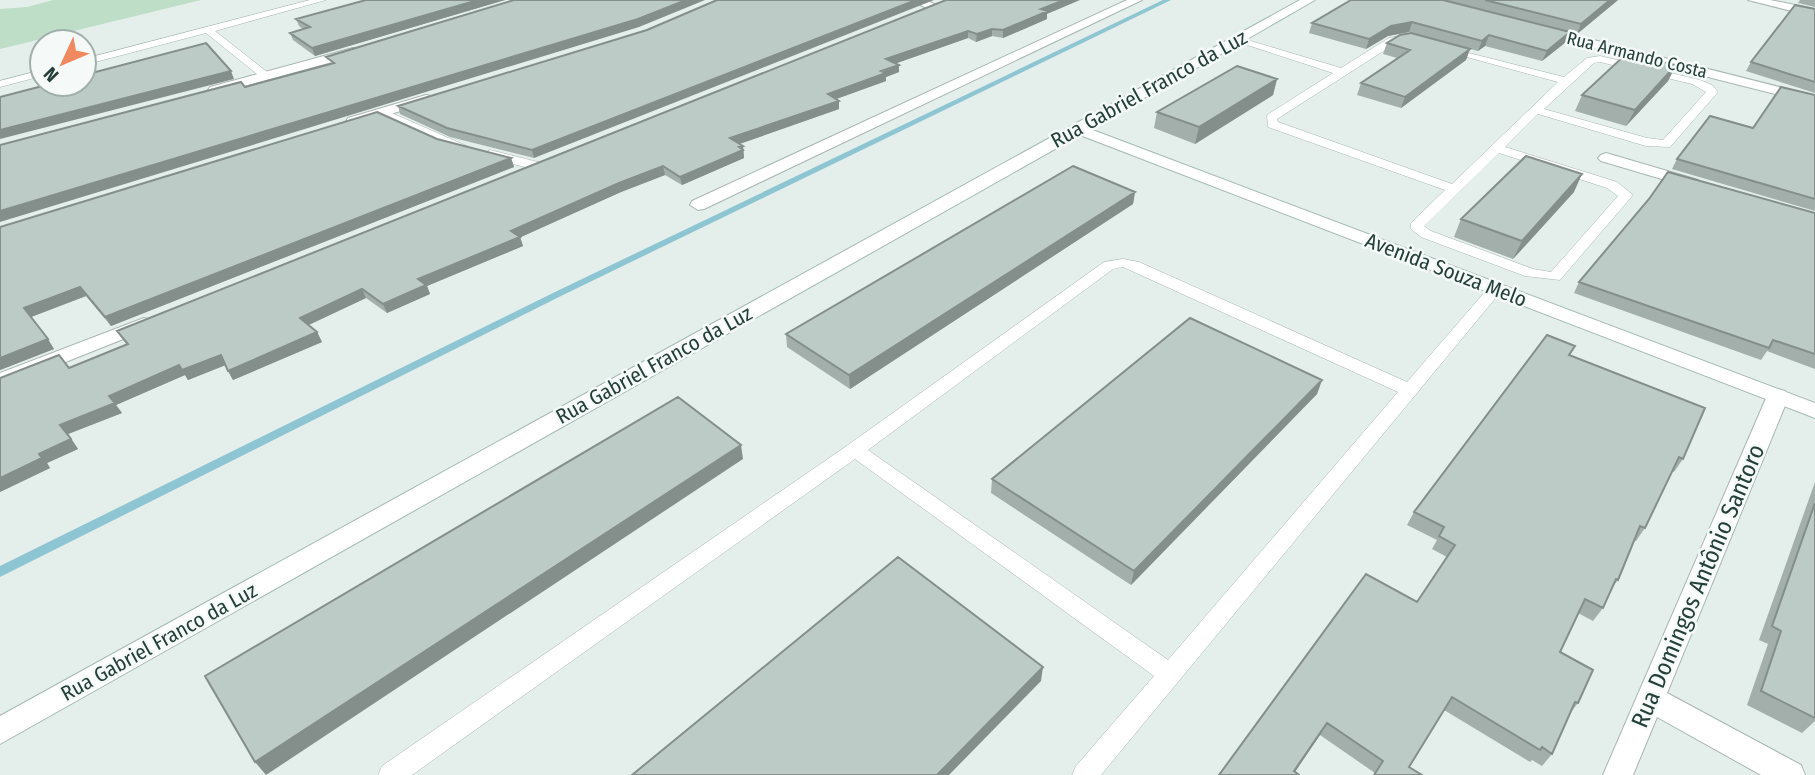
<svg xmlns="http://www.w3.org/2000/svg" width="1815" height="775" viewBox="0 0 1815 775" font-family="'Fira Sans Condensed',sans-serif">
	<rect width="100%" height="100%" fill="#e4eeea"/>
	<path fill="#bedec8" d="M53 0H201L0 49V9L27 7Z"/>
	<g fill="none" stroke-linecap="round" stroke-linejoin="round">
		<path fill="#8dc5d2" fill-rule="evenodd" d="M1163 0H1171L561 296 0 577V566L555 292Z"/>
		<defs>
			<path id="lane" d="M310 0H326L215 31 271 75V79H263L206 33 84 65V59Z
				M1408 35 1413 38 1412 40 1396 43 1277 119 1278 122 1452 184 1558 82 1441 50V46L1564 77 1587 58 1600 56 1700 80 1712 85 1718 92 1670 147 1646 146 1538 114 1505 147 1617 182 1633 195 1560 280 1525 276 1421 237 1411 229V223L1445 190 1268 127 1267 115 1333 73 1232 40 1241 38 1341 68 1389 38ZM1600 62 1692 84 1706 92 1663 140 1647 138 1544 109 1594 63ZM1499 153 1607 188 1618 196 1551 272 1533 269 1431 231 1424 226Z
				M42 70V76L0 87V81Z
				M377 110H385L469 147 463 151 441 145 377 116Z
				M490 150 542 163 544 166 537 170 485 157 484 154Z
				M1123 259 1139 262 1407 382 1490 286H1500L1503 289 1101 775H1072L1076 766 1154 676 855 459 412 775H378L382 766 848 445 1104 262ZM1123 267 1398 392 1168 660 868 450 1113 269Z"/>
			<path id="street" d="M909 0H926L940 7 934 11Z
				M1127 0H1142L704 209 698 210 690 205 692 201Z
				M1748 0H1770L1815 9V17Z
				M1542 27 1815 96V104L1538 34V28Z
				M353 48 358 49V55L215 94 208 90 210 87Z
				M426 95 431 96V102L353 125 346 121 348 118Z
				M1606 153 1698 180 1700 183 1692 188 1601 161 1598 158 1601 155Z
				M144 318 151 320 154 324 151 328 0 388V373Z
				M1778 389 1785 391 1789 396 1667 693 1801 765 1805 775H1761L1657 717 1633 775H1603L1767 396 1771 391Z"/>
			<path id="secondary" d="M1300 0H1315L1090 129 1815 403V418L1080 135 0 744V716Z"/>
		</defs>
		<use href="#lane" stroke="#a7b6b1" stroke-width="1"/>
		<use href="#street" stroke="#a7b6b1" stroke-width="2"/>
		<use href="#secondary" stroke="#a3b9b2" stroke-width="2"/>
		<use href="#lane" fill="#fff" fill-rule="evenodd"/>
		<use href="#street" fill="#fff" fill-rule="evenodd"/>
		<use href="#secondary" fill="#fff" fill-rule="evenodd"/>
	</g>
	<path fill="#a3afaa" d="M366 0H505L315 56 293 40 290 33 303 29 299 26 296 19Z
		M946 0 1047 14V19L1003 38 992 36 976 42 968 38 896 63 899 72 886 77V81L836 99 839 109 739 144 743 146 744 158 682 185 665 175 621 192 520 237 523 246 427 286 430 294 387 313 366 298 309 325 317 332 322 342 233 380 225 365 188 380 185 375 116 405 122 413 68 434 78 449 47 463 50 468 0 492V378L69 368 126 344 117 331Z
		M1351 0 1566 42 1542 61 1485 46 1478 51 1470 49 1466 60 1401 108 1357 95 1361 83 1397 58 1383 54 1387 43 1411 33 1409 32 1388 36 1366 49 1309 33 1312 23Z
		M1443 0H1618L1577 34Z
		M1800 0H1815V7L1798 3Z
		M1815 9V93L1746 71 1751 62Z
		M647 30 534 158 450 137 400 114 398 106Z
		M1676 65 1668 81 1626 126 1575 111 1582 95Z
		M1277 79 1273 95 1195 144 1154 128 1157 112Z
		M1815 95V211L1672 169 1677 159 1753 128Z
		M437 139 511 158 514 167 111 326 86 296 31 317 54 349 0 370V227Z
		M1135 192 1133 204 850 389 787 347 786 334Z
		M1574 192 1513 259 1454 237 1461 219Z
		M1815 213V369L1767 351 1761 360 1574 293 1579 282Z
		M1575 346 1570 355 1683 459 1674 472 1672 471 1645 528 1636 541H1634L1618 580 1611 589 1603 608 1593 621 1578 613 1560 652 1578 703 1570 713 1552 754 1542 766 1532 760 1530 762 1444 710 1409 767 1375 773 1320 735 1219 775 1417 602 1447 557 1432 549 1437 540 1407 525 1414 512Z
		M1322 380 1317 394 1131 585 991 493 992 479Z
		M1815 482V721L1802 733 1747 705 1768 644 1759 640Z"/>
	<path fill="#848e8b" d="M478 0H505L315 56 312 48Z
		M686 0H705L639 27 0 222V211Z
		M916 0H934L534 158 532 150Z
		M1064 0H1080L1047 14V19L1003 38V30L1041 9Z
		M1610 0H1618L1577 34 1581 24Z
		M1412 22 1409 32 1388 36 1366 49 1369 39 1391 26Z
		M992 29V36L976 42 977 34Z
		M968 31V38L886 67V59Z
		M1570 32 1566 42 1542 61 1547 51Z
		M1489 35 1485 46 1478 51 1482 41Z
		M1470 49 1466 60 1401 108 1405 97Z
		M899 65V72L886 77V81L828 102V94Z
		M1676 65 1668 81 1626 126 1635 110Z
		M231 71 234 79 0 139V130Z
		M1277 79 1273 95 1195 144 1199 127Z
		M839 101V109L731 147 730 138Z
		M743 146 744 158 682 185 680 177Z
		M511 158 514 167 111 326 105 317Z
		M663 166 665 175 621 192 519 238 520 237 523 246 427 286 430 294 387 313 383 304 418 279 511 231 619 183Z
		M1582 174 1574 192 1513 259 1522 241Z
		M1135 192 1133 204 850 389 849 375Z
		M80 287 86 296 31 317 24 308Z
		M362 289 366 298 304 327 300 318Z
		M317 332 322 342 233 380 228 371Z
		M48 339 54 349 0 370V358Z
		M221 355 226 365 188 380 185 375 116 405 122 413 68 434 78 449 47 463 50 468 0 492V478L39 454 60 425 109 396 179 365Z
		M1322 380 1317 394 1131 585 1134 571Z
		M741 445 743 459 266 775 255 762Z
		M1043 667 1041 681 949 775H937Z
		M1327 723 1320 735 1293 775 1294 771Z"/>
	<path fill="#bdcbc6" stroke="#848e8b" stroke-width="2" d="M366 0H478L312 48 290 33 310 27 296 19Z
		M514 0H686L638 19 0 211V145L241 82 245 87 334 63 326 57Z
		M717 0H916L532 150 447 128 398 106 647 30Z
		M946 0H1064L1041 9 1048 11 1003 30 992 29 977 34 968 31 886 59 899 65 881 71 886 73 828 94 839 101 730 138 743 146 739 147 743 150 680 177 663 166 619 183 511 231 520 237 418 279 426 285 383 304 362 289 300 318 317 332 228 371 221 355 182 370 179 365 109 396 115 403 60 425 71 439 39 454 42 458 0 478V378L59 355 69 368 128 344 117 331Z
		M1351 0H1443L1570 32 1547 51 1489 35 1482 41 1412 22 1391 26 1369 39 1312 23Z
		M1485 0H1610L1581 24Z
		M1795 5 1815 9V82L1751 62Z
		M1411 33 1470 49 1405 97 1361 83 1410 50 1387 43 1400 35Z
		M206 43 231 71 0 130V97L50 84H84V75Z
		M1626 54 1676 65 1635 110 1582 95Z
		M1237 66 1277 79 1199 127 1157 112Z
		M1781 87 1815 95V199L1677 159 1710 116 1753 128Z
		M377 112 437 139 511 158 105 317 80 287 24 308 48 339 0 358V227Z
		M1526 156 1582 174 1522 241 1461 219Z
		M1073 166 1135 192 849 375 786 334Z
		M1668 172 1815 213V354L1773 340 1769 348 1579 282 1649 199Z
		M1190 318 1322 380 1134 571 992 479Z
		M1547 335 1575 346 1569 355 1705 408 1683 459 1679 457 1645 528 1640 526 1618 580 1616 579 1603 608 1585 599 1560 652 1593 670 1578 703 1575 702 1552 754 1542 747 1540 750 1452 697 1409 767 1422 775H1374L1383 761 1327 723 1294 771 1299 775H1219L1366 574 1417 602 1455 545 1439 536 1444 527 1414 512Z
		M678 397 741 445 255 762 205 676Z
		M1815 503V718L1761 691 1781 631 1772 626Z
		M898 557 1043 667 937 775H632Z"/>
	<g text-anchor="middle" stroke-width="5" stroke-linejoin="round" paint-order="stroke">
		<g font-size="18" fill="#243f39" stroke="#f5faf8">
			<text transform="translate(1637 55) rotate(14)" y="6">Rua Armando Costa</text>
		</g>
		<g font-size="21" fill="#243f39" stroke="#f5faf8">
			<text transform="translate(1149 89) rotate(-29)" y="7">Rua Gabriel Franco da Luz</text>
			<text transform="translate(1446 270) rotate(21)" y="7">Avenida Souza Melo</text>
			<text transform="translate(654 365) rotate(-29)" y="7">Rua Gabriel Franco da Luz</text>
			<text transform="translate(159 642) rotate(-29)" y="7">Rua Gabriel Franco da Luz</text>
		</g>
		<g font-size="24" fill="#243f39" stroke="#f5faf8">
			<text transform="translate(1698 586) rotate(-67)" y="8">Rua Domingos Antônio Santoro</text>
		</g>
	</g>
	<g transform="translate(63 63) rotate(226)"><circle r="33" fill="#f5faf8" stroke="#a1afac" stroke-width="2"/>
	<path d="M0-5L12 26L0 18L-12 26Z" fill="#f08860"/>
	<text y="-10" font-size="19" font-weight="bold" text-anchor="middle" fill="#243f39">N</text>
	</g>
</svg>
